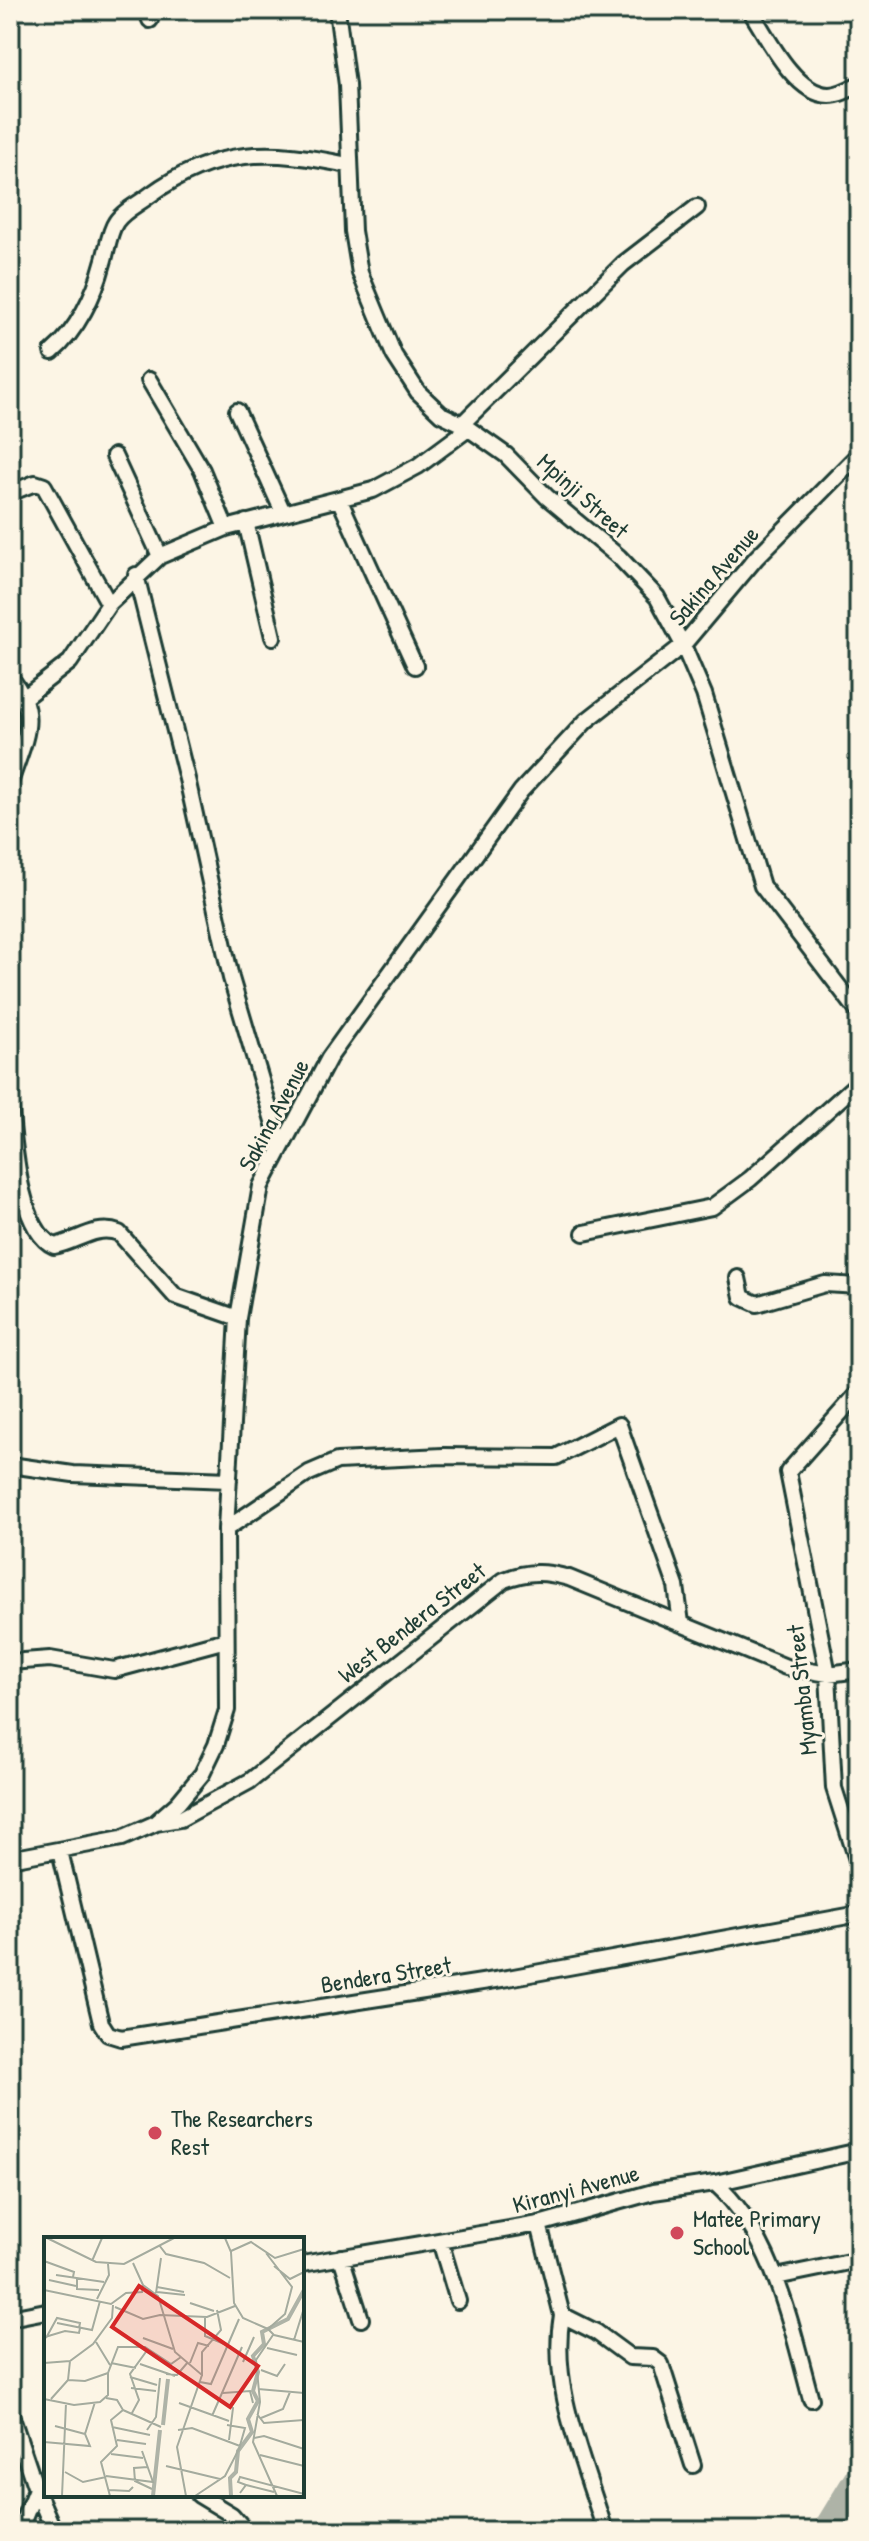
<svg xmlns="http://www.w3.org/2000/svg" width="869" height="2541" viewBox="0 0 869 2541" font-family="'Patrick Hand',sans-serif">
	<rect width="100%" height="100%" fill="#fcf5e5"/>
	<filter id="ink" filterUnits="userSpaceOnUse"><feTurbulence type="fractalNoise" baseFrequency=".0125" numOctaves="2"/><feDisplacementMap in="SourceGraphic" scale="16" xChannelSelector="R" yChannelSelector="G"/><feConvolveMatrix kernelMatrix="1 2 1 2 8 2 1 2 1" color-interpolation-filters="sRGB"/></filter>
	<g filter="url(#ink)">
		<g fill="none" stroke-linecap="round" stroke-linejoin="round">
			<path stroke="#aeb3a7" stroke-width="28" d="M826 2531 859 2477"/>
			<defs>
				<path id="minor" d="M147 10 150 20
					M337 10 347 85 353 231 360 273 394 355 418 392 441 414 462 424 506 455 547 497 619 557 657 597 683 645 704 694 762 886 859 1013
					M750 10C766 35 795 95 829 95 840 95 850 89 859 84
					M52 352C77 331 95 294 103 263 107 251 109 232 116 222 123 211 140 203 150 195 216 147 271 149 348 165
					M149 380 202 470 226 528
					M237 411 283 512
					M462 424 623 264 697 207
					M114 456 160 556
					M10 493 35 483 44 486 109 604
					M340 501 415 666
					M246 522 273 637
					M136 575 188 783 231 978 281 1148
					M10 677C42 716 23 741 10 783
					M25 697 70 662 109 604 160 556 226 528 373 490 418 466 468 429
					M10 1106C14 1142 19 1230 54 1246 77 1242 95 1224 119 1233L175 1296 238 1318
					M584 1233 712 1207 750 1179 859 1082
					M738 1278 742 1297 757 1304 825 1284 859 1286
					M859 1392 788 1472 828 1674 834 1788 859 1866
					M10 1465 73 1474 229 1480
					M226 1529 309 1473 337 1461 443 1456 556 1457 619 1425 676 1586 681 1623
					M10 1662 50 1659 114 1670 226 1640
					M156 1823 180 1819 250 1781 504 1580C528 1571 544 1571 569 1578L786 1667 828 1674 859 1670
					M60 1851 101 2023 108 2034 121 2038 508 1978 859 1914
					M10 1859 122 1838 154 1824 178 1803 202 1774 216 1745 227 1710 226 1529 238 1318 261 1186 329 1058 521 791 586 721 683 645 756 558 859 454
					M715 2183C774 2236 791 2326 811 2399
					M539 2224 562 2315 596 2332 630 2357 653 2358 661 2364 693 2465
					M440 2241 458 2301
					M341 2257 361 2319
					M302 2264 539 2224 653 2192 715 2183 859 2151
					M776 2277 859 2260
					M562 2315C549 2387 585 2463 605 2531
					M10 2318 46 2311
					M10 2412 36 2489 19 2531
					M36 2489 54 2531
					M199 2495 232 2515 246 2531"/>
			</defs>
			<use href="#minor" stroke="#1f3d34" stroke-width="20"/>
			<use href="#minor" stroke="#fcf5e5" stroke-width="14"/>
		</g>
	</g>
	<g fill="#d1495b" stroke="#fcf5e5" stroke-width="3">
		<circle cx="155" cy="2133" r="8"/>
		<circle cx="677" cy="2233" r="8"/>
	</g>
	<g text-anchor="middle" stroke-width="6" stroke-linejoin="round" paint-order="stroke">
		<g font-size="24" fill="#1f3d34" stroke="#fcf5e5">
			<text transform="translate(583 496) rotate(42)" y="8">Mpinji Street</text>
			<text transform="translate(714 576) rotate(-49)" y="8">Sakina Avenue</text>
			<text transform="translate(274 1115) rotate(-62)" y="8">Sakina Avenue</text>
			<text transform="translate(412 1623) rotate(-38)" y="8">West Bendera Street</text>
			<text transform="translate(802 1690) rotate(-96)" y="8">Myamba Street</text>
			<text transform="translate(386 1975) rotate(-9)" y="8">Bendera Street</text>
			<text transform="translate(576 2189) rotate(-15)" y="8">Kiranyi Avenue</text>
		</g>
		<g font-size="24" fill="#1f3d34" stroke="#fcf5e5" text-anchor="start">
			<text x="171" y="2127">The Researchers<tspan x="171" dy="28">Rest</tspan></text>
			<text x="693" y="2227">Matee Primary<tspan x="693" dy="28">School</tspan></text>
		</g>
	</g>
	<g transform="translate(44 2237)">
		<rect width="260" height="260" fill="#fcf5e5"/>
		<path fill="none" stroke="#aeb3a7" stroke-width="4" d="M119 188 124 142M109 259 116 193M187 259 186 241 192 235 194 214 208 195 204 182 214 164 209 154 214 135 209 119 220 107 218 95 244 82 260 53"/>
		<path fill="none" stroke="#a4ab9e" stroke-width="2" d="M3 1 52 25 80 27 130 1M181 1 187 15 190 66 199 81 224 92M115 8 122 17 160 26 186 41M187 14 207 5 231 21 260 12M222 16 248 50 241 77 224 92M0 24 30 35 29 40M48 24 58 1M89 26 99 48 114 59 131 115 158 138 133 210 142 259M230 29 246 42 260 35M12 38 60 45M33 41V52L55 53M5 43 32 49M113 50 140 55M0 53 67 67 82 56 98 55 99 49M113 55 141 58M112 56 117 21M53 62 65 38 64 27M146 66 170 74M71 70 99 82 116 78 163 80 191 69M161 80V99L185 109M13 86 48 93 56 64M224 92 230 98 260 105M229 98 212 123 216 165 209 205 233 259M1 100 21 94 35 96 36 91M2 101 13 81 36 86 35 91M99 101 129 112M250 103 260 71M52 105 66 128M223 111 253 118M199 125 210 100M0 126 26 124 49 107 68 81 69 68M67 126 92 131M146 126 154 106 165 109M96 127 131 139M217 133 233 139 241 127M122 137 133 138 144 125M158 139V115L177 93 173 73M86 140 113 148M24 143 41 144 64 136M156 145 167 147 195 82M87 151 112 154M214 152 260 156M179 156 206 154 209 166M62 161 73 163 79 173 67 183 73 209 57 225 66 259M0 162 30 168 56 165 64 158V136L74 110H101L127 127 137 120M7 162 24 143 26 124M176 164 189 171 185 203M135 166 185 184M79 173 117 190M88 176 95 163 86 137 104 112M213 177 220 186 260 183M168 179 198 110M217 181 239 172 246 155M11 189 41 197M68 190 106 198M103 193 112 180 116 141M134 193 148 191 196 209M210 201 220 199 260 212M73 203 102 207M0 205 46 209 41 197 51 165M67 217 99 221M216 218 260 229M122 229 176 242M104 230 90 231 91 244 108 252M21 235 39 245 62 240M62 239 109 245 98 214M202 248 194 245 196 240 260 257M65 253 85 254 89 250M196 256 202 248 230 255M18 259 22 166M151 259 181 239 195 212 201 191 183 188"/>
		<path fill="#d62828" fill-opacity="0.15" stroke="#d62828" stroke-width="4" d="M95 49 214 129 186 170 68 90Z"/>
		<rect width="260" height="260" fill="none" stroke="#1f3d34" stroke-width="4"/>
	</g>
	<rect width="869" height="2541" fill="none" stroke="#fcf5e5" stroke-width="40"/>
	<rect x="20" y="20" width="829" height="2501" fill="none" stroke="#1f3d34" stroke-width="3" filter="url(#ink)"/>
</svg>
